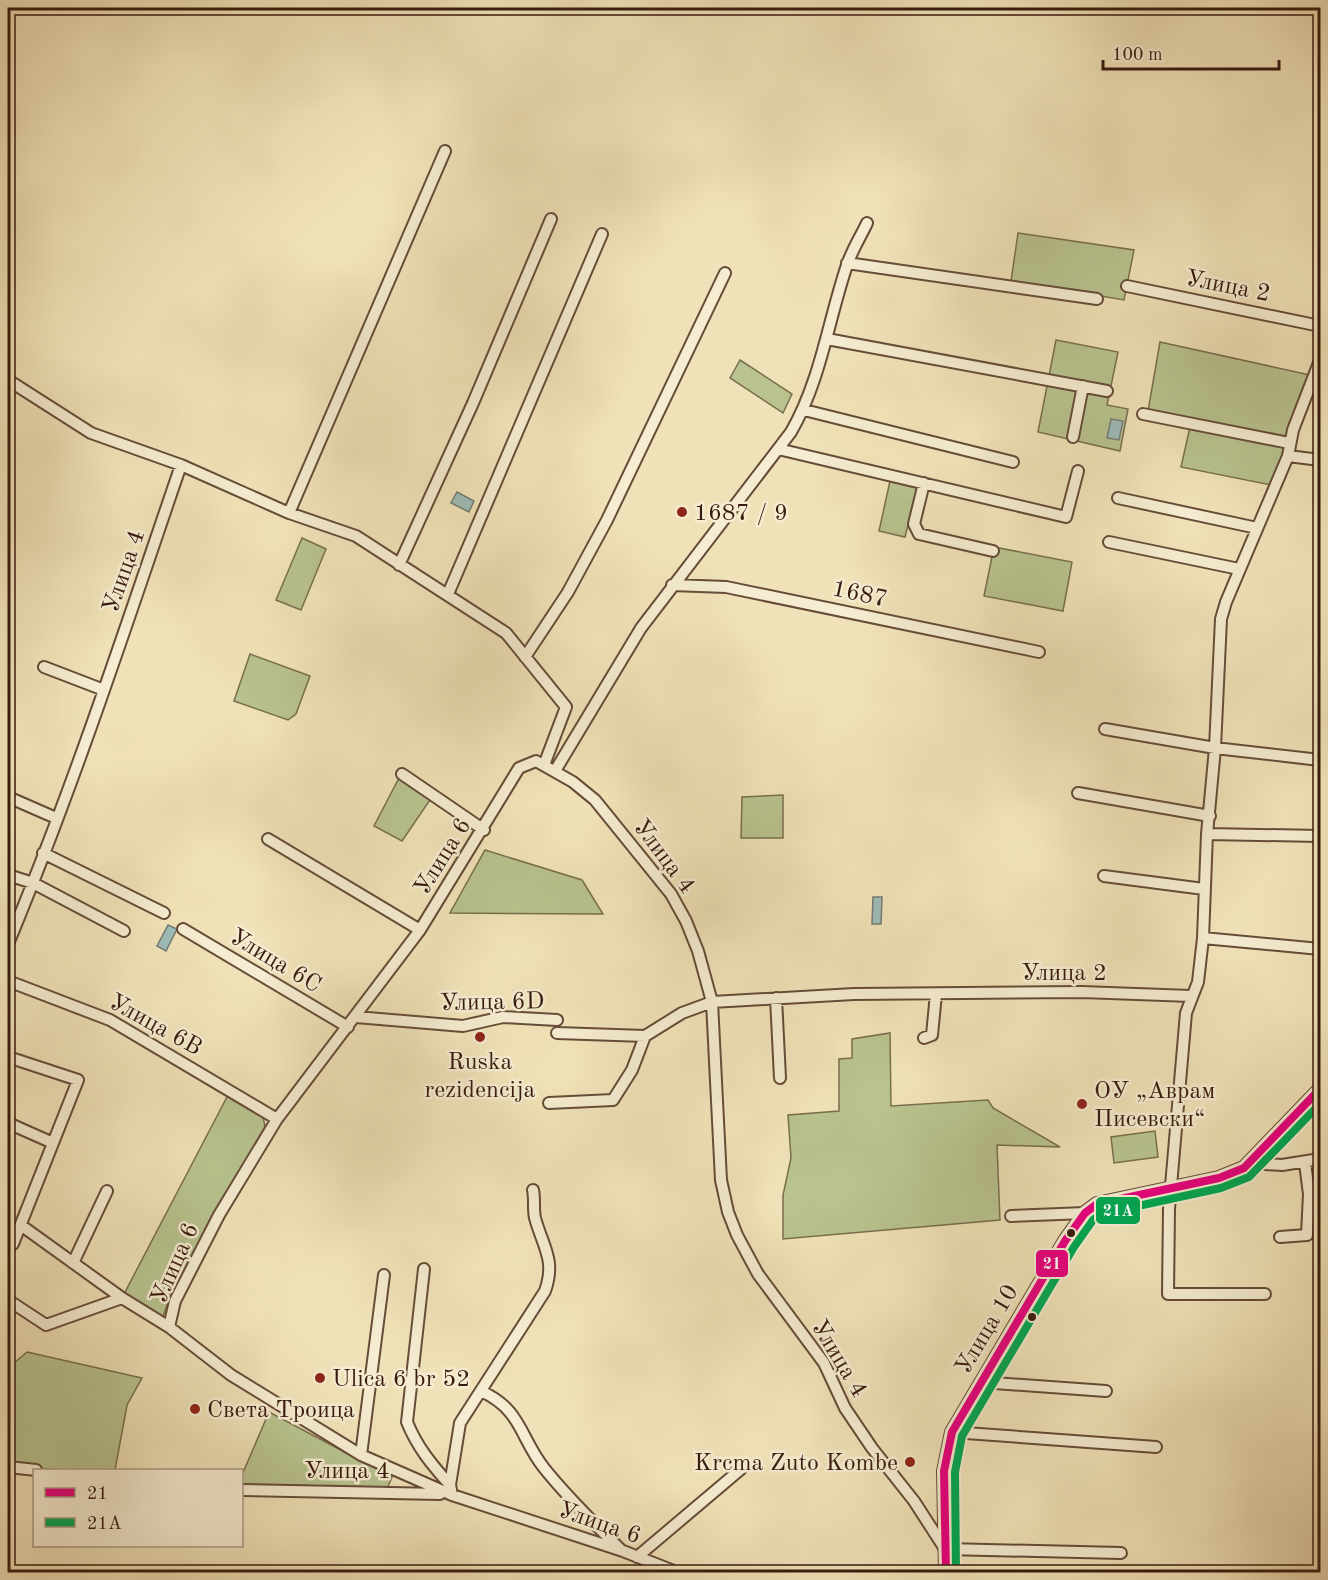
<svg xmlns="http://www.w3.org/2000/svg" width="1328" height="1580" viewBox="0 0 1328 1580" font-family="'Old Standard TT',serif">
	<rect width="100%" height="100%" fill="#f0e2b8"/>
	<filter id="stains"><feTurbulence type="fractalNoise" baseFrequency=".00333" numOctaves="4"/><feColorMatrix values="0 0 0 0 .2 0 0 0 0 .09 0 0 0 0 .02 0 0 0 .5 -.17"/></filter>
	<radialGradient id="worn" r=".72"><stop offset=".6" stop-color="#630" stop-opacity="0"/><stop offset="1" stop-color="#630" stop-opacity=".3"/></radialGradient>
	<path fill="#b8c38f" stroke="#786e4e" stroke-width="1.5" d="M1018 233 1134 250 1124 300 1011 281Z
		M1056 340 1118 352 1107 405 1128 409 1120 451 1038 432Z
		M1160 342 1310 375 1285 440 1148 411Z
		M740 360 792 394 783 413 730 378Z
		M1190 427 1283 444 1285 453 1271 485 1181 467Z
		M890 481 917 488 905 537 879 531Z
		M302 538 326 549 301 610 276 600Z
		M994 547 1072 562 1063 611 984 596Z
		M250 654 310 676 296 714 288 720 234 701Z
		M400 776 432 797 402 841 374 826Z
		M783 795V838H741L742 797Z
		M485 850 582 880 603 914 450 913Z
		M890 1033 891 1106 988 1100 993 1108 1060 1147 997 1145 1000 1220 783 1239V1195L791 1158 788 1115 839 1111V1059L852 1058V1039Z
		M228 1095 263 1116 265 1127 170 1297 162 1319 123 1296Z
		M1155 1131 1158 1157 1114 1163 1111 1137Z
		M27 1352 142 1378 127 1405 115 1470H52L8 1464V1368Z
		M269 1412 392 1477 387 1489 242 1486V1475Z"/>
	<path fill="#9dbcb7" stroke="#757b73" stroke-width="1.5" d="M1111 419 1123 421 1119 440 1107 438Z
		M457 492 474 501 469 512 451 503Z
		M873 897H882L881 924H872Z
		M168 925 177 929 166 951 157 946Z"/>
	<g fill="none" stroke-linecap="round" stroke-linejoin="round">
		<defs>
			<path id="minor" d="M847 263 1097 299
				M1127 286 1320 326
				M827 339 1107 391
				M8 380 91 433 181 465 289 513 356 536 506 633 566 707 544 765
				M804 410 1013 462
				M1143 414 1289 443
				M1073 437 1083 386
				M778 449 1066 517 1078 471
				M1288 456 1320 460
				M924 483 914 524 919 534 993 551
				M1118 498 1257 528
				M289 513 445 151
				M1109 542 1239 569
				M399 565 473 403 551 219
				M672 585 726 587 1039 652
				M448 594 602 234
				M525 657 568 592 607 520 725 273
				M44 667 104 690
				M1105 729 1215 748 1320 760
				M555 771 641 628 791 432C821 380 828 321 847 265 852 250 861 236 867 223
				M402 774 484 830
				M1078 793 1210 816
				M8 797 56 818
				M1207 834 1320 836
				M268 839 420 930
				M43 853 164 913
				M8 875 33 883 124 931
				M1104 876 1204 889
				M183 929 348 1027
				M1203 938 1320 949
				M8 944C73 788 126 626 181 465
				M8 981 110 1020 277 1119
				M776 998 780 1078
				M356 1017 463 1026 503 1017 557 1020
				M557 1033 645 1036 682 1013 712 1002 854 994 1082 992 1191 996
				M924 1038 932 1035 936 994
				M8 1057 78 1080 13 1244
				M549 1103 613 1100 632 1070 645 1036
				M8 1123 53 1143
				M1250 1163 1282 1165 1320 1159
				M1011 1216 1085 1213
				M22 1226 122 1298 169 1327 231 1375 361 1455 452 1495 623 1551 676 1572
				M1280 1237 1307 1235 1309 1194 1305 1163
				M73 1263 107 1191
				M424 1269 407 1422C417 1447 432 1465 450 1485
				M1265 1294H1168L1169 1209 1186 1013 1198 982 1203 938 1207 834 1215 748 1221 619 1226 602 1288 456 1293 430 1320 360
				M8 1300 46 1325 122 1298
				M169 1327 175 1301 219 1215 277 1119 420 930 519 768 536 761 573 782 595 800 671 894 686 921 698 951 712 1002 721 1180 728 1212 737 1235 758 1274 824 1363 845 1408 872 1448 914 1501 945 1549 1121 1553
				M981 1382 1106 1391
				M481 1391C522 1410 519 1436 544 1468 567 1497 594 1523 620 1549
				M952 1432 1156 1447
				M361 1455 384 1275
				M8 1467 36 1470
				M242 1490 440 1494
				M452 1495 450 1485 460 1423 545 1291C556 1260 543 1247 535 1218 533 1209 535 1199 533 1190
				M637 1557 741 1469"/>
			<path id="tertiary" d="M946 1572 944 1471 952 1432 1065 1241 1085 1213 1097 1204 1219 1178 1244 1168 1320 1089"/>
		</defs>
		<use href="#minor" stroke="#664c38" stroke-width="14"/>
		<use href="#tertiary" stroke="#664c38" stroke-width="16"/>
		<use href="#minor" stroke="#f5ecd1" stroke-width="10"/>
		<use href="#tertiary" stroke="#f5ecd1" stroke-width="14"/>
		<defs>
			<path id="bus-1" d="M946 1572 944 1471 952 1432 1065 1241 1085 1213 1097 1204 1219 1178 1244 1168 1320 1089"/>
			<path id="bus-2" d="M956 1572 955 1472 962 1436 1074 1247 1093 1220 1101 1214 1221 1188 1249 1177 1320 1104"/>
		</defs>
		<use href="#bus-1" stroke="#f5ecd1" stroke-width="12"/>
		<use href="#bus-2" stroke="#f5ecd1" stroke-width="12"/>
		<use href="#bus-1" stroke="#e5007d" stroke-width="8"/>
		<use href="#bus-2" stroke="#00a651" stroke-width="8"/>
	</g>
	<g fill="#8f2418" stroke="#f5ecd1" stroke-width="2">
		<circle cx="682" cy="512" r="6"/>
		<circle cx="480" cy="1037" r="6"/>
		<circle cx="1082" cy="1104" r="6"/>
		<circle cx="320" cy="1378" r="6"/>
		<circle cx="195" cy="1409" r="6"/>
		<circle cx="910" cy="1462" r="6"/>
	</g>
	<g fill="#381a0e" stroke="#f5ecd1" stroke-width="2">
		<circle cx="1071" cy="1233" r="5"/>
		<circle cx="1032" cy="1317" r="5"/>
	</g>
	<g text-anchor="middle" stroke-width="5" stroke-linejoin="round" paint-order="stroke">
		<g font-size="24" fill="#381a0e" stroke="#f5ecd1">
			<text transform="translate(1228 285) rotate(11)" y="8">Улица 2</text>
			<text transform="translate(123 571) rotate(-71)" y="8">Улица 4</text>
			<text transform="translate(860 593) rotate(12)" y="8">1687</text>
			<text transform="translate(442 856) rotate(-58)" y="8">Улица 6</text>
			<text transform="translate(665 856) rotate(53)" y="8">Улица 4</text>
			<text transform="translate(276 960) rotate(31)" y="8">Улица 6C</text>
			<text x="1064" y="980">Улица 2</text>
			<text transform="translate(492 1001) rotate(-1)" y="8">Улица 6D</text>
			<text transform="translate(156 1024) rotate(29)" y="8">Улица 6B</text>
			<text transform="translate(174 1263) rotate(-66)" y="8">Улица 6</text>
			<text transform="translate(986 1329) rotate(-59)" y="8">Улица 10</text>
			<text transform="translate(840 1358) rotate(59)" y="8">Улица 4</text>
			<text x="347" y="1478">Улица 4</text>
			<text transform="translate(600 1522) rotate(19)" y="8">Улица 6</text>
		</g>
		<g font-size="24" fill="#381a0e" stroke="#f5ecd1" text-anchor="start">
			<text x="694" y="520">1687 / 9</text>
			<text x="480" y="1069" text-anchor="middle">Ruska<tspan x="480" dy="28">rezidencija</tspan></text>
			<text x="1094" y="1098">ОУ „Аврам<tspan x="1094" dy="28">Писевски“</tspan></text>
			<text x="332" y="1386">Ulica 6 br 52</text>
			<text x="207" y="1417">Света Троица</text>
			<text x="898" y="1470" text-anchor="end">Krcma Zuto Kombe</text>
		</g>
	</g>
	<g stroke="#f5ecd1" stroke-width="2">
		<rect x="1095" y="1196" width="46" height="29" rx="6" fill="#00a651"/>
		<rect x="1035" y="1249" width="34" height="29" rx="6" fill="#e5007d"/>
	</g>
	<g font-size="16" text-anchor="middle" font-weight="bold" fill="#fff">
		<text x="1118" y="1216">21A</text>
		<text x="1052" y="1269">21</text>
	</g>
	<rect width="1328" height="1580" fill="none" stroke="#f0e2b8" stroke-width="30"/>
	<rect x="9" y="9" width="1310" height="1562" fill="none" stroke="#381a0e" stroke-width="3"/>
	<rect x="15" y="15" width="1298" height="1550" fill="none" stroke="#381a0e" stroke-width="1.5"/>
	<rect x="33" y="1469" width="210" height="78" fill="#f5ecd1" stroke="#a99883" stroke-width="1.5"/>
	<rect x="45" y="1488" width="30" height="9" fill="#e5007d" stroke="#a99883" stroke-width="1.5"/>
	<text x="87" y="1499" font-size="18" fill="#381a0e">21</text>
	<rect x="45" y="1518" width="30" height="9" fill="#00a651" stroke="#a99883" stroke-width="1.5"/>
	<text x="87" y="1529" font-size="18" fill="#381a0e">21A</text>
	<path d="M1103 60v9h176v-9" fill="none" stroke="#381a0e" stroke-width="3"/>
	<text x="1112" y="60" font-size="18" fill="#381a0e" stroke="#f5ecd1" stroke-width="4.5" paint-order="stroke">100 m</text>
	<rect width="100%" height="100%" filter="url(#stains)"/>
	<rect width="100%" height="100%" fill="url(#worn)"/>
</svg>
